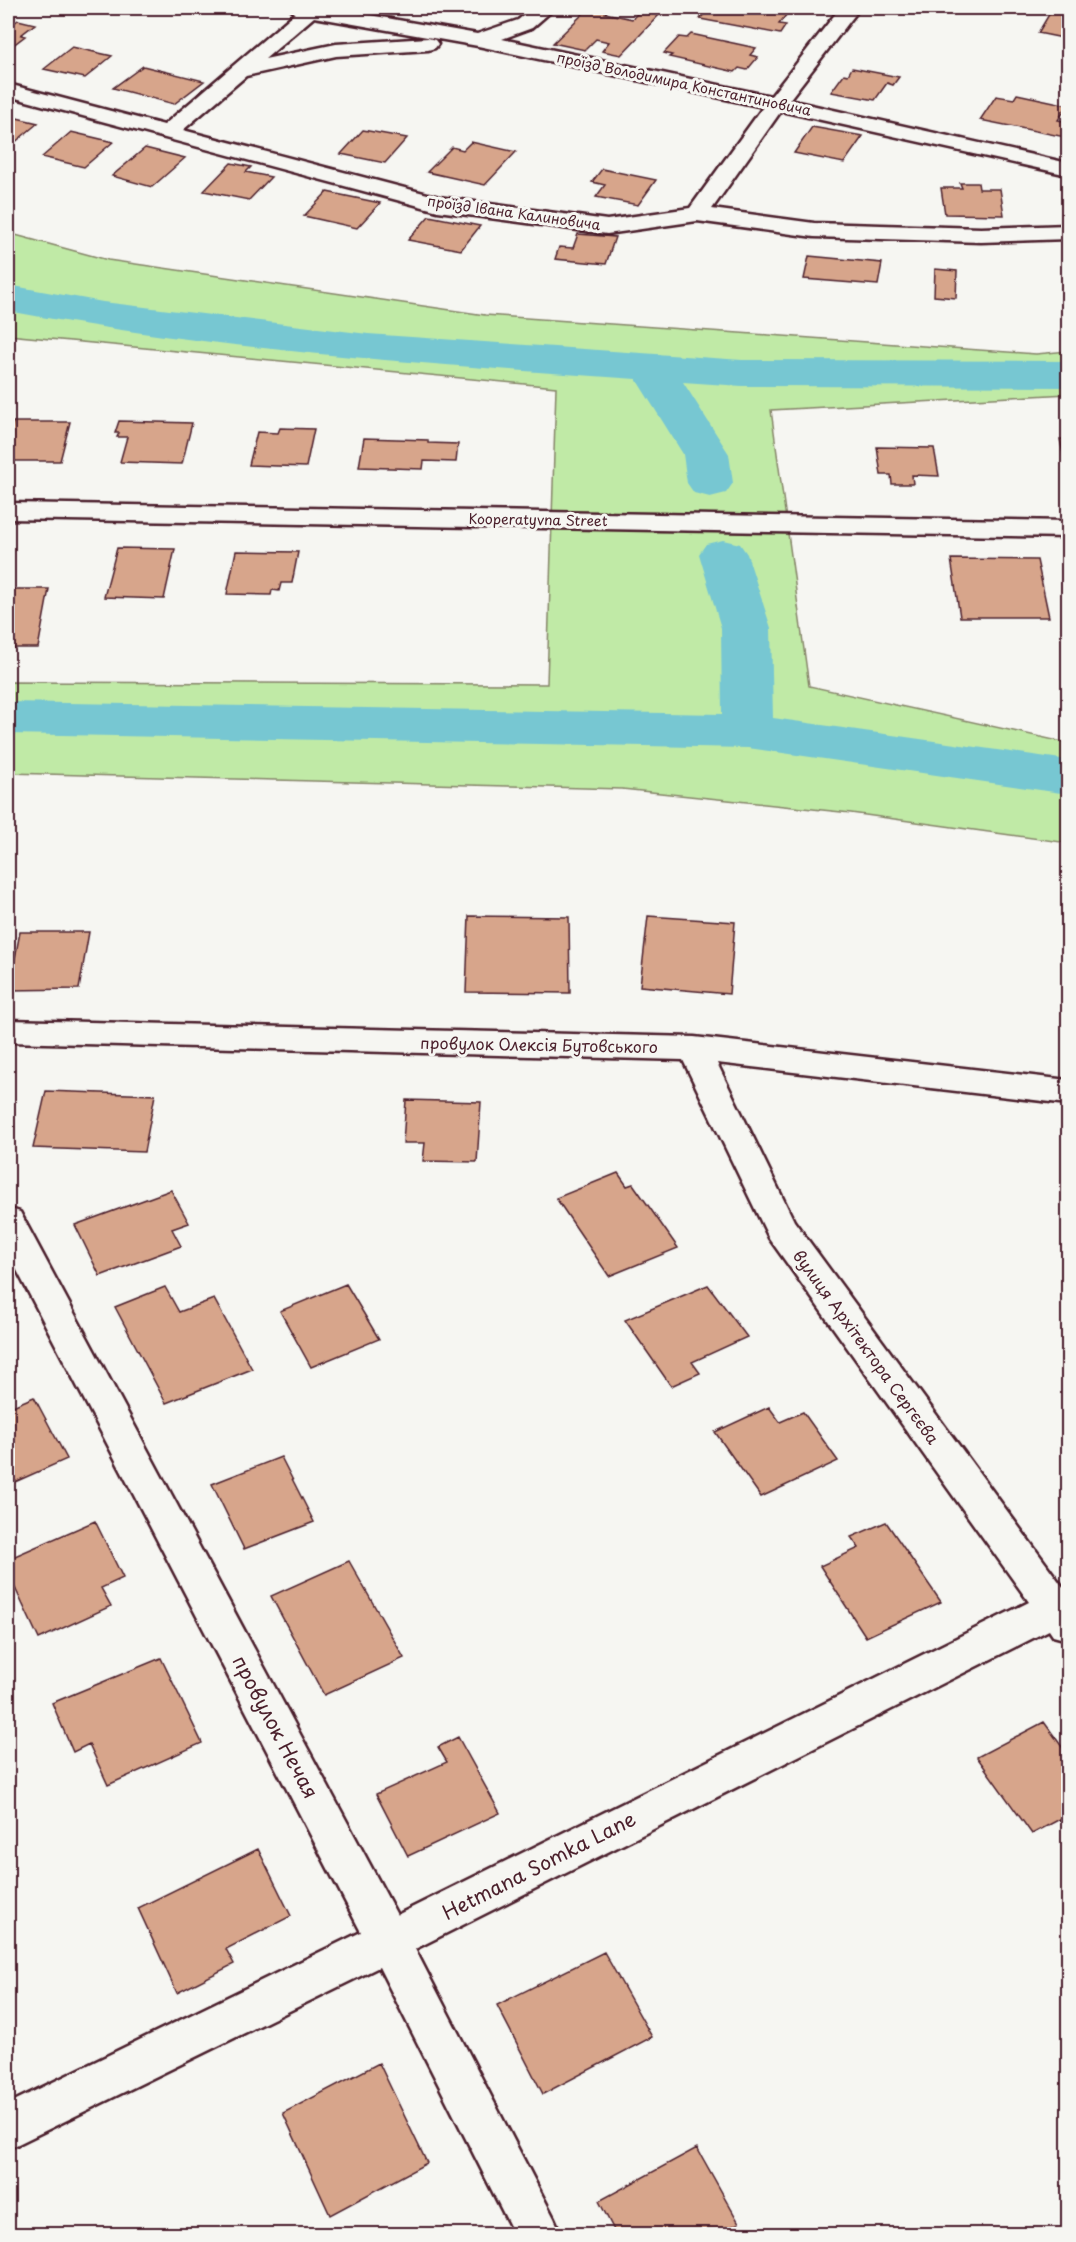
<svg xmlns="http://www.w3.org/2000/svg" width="1076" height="2242" viewBox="0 0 1076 2242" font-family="'Playpen Sans',sans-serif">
	<rect width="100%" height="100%" fill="#f6f6f2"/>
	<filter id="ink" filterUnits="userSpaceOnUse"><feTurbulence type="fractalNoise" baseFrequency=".0167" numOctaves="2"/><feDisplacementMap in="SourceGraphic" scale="12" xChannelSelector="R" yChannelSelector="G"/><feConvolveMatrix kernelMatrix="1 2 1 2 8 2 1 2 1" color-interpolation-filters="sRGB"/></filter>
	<g filter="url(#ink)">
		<path fill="#c0eaa6" stroke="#858468" stroke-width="1.5" d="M8 233 108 260 485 315 1036 354 1068 351V394L771 410 809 686 1068 743V843L851 813 622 789 8 773V682L547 684 556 387 8 335Z"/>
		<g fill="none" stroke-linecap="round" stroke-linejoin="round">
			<path fill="#77c7d2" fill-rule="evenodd" d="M8 285 103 302 368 334 742 360 1068 361V387L742 386 683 382 729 454 733 483 726 493 710 497 694 493 687 483 683 454 636 379C426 364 215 350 8 311Z
				M723 540 740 544 747 554 771 628 773 718 1068 760V794L748 748 8 734V702L722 714 721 628 699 554 706 544Z"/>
		</g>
		<path fill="#d7a58b" stroke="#4a1f2b" stroke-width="1.5" d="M589 8H611L605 13 632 19 641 10 660 14 621 55 602 51 609 42 596 39 585 50 553 43Z
			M732 8H802L798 12 790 10 779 24 786 25 780 34 700 19 708 9 727 13Z
			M940 8H976L972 13Z
			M1051 11 1068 14V39L1038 33Z
			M18 20 35 24 21 35 25 36 8 49V28Z
			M691 34 756 48 750 55 758 57 747 70 739 68 735 72 669 57 672 55 664 53 679 37 687 38Z
			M72 47 112 56 85 78 44 69Z
			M143 66 204 81 174 104 113 88Z
			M852 68 899 77 893 85 887 83 875 100 831 92 844 74 848 75Z
			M1017 94 1068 105 1058 120 1068 122V132L1065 137 980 120 996 96 1014 99Z
			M8 116 38 123 13 144 8 143Z
			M812 127 863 136 844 163 794 153Z
			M363 130 407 138 385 163 341 154Z
			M71 132 113 142 84 167 42 157Z
			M471 142 516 152 485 185 427 172 452 147 463 150Z
			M145 148 185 158 152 187 112 176Z
			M231 163 251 167 246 172 271 177 249 200 204 191Z
			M602 169 656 180 638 205 596 197 605 185 592 182Z
			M960 183H978L979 189H1000L1004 215 945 214 941 188H962Z
			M327 192 380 203 357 228 304 216Z
			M429 216 480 226 461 250 408 240Z
			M578 234 615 237 606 264 555 259 559 247 573 248Z
			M809 256 882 263 878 285 804 279Z
			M935 269 957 271 956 298 934 296Z
			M119 421 192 423 182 464 120 462 127 437H117L119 433H115Z
			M13 422H70L60 461H8V443Z
			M280 428 314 429 306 467 249 465 257 432 278 433Z
			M364 438 428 440V443L458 444 456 462 424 461 423 469 359 467Z
			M1060 439H1068V464H1065Z
			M877 447 934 448 939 476 912 475 913 484H892L891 475H881Z
			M117 548 175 549 164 599 104 597Z
			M236 551 298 552 292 583H281L279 591 272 590 271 595 227 594Z
			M951 559 1037 560 1049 617H960Z
			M8 589H49L38 648H8Z
			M469 916 569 917 570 993 466 992Z
			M648 916 735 922 729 994 640 986Z
			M20 932H89L79 989 9 990Z
			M46 1091 155 1095 144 1152 33 1148Z
			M406 1100 481 1102 477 1162 423 1161 425 1143H403Z
			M618 1173 627 1186 633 1184 678 1248 609 1276 556 1198Z
			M171 1190 189 1223 172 1229 181 1246 100 1276 75 1225Z
			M346 1284 379 1339 311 1367 280 1311Z
			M708 1285 747 1337 692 1362 700 1373 671 1386 625 1320Z
			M165 1287 179 1312 214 1299 252 1369 166 1403 115 1307Z
			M34 1397 67 1459 8 1485V1408Z
			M769 1407 780 1422 803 1412 838 1461 761 1497 715 1432Z
			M281 1457 314 1522 244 1549 212 1484Z
			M95 1521 123 1578 101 1588 111 1606 39 1639 8 1573V1559Z
			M886 1522 941 1602 866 1637 820 1566 859 1548 851 1537Z
			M349 1561 404 1658 324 1695 271 1596Z
			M161 1658 202 1743 108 1785 89 1744 73 1752 52 1703Z
			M1044 1722 1068 1755V1831L1060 1819 1032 1834 977 1757Z
			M458 1737 500 1813 408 1856 376 1794 447 1762 438 1747Z
			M258 1849 291 1916 226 1949 234 1964 177 1993 138 1908Z
			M604 1952 652 2037 543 2094 497 2005Z
			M379 2063 427 2163 330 2215 283 2113Z
			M697 2148 739 2223 718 2234H616L599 2201Z"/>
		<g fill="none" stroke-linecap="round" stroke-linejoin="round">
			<defs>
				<path id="minor" d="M289 8H330L477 34 518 20 533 8H555L532 28 502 39 771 96 840 8H860L789 100 1068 163V175L781 111 712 209 814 223 981 228 1068 225V239L981 242 814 237 697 221 607 234 438 211 8 96V84L164 125 295 13ZM314 17 478 46 763 107 690 208 607 220 439 197 183 130 246 76 336 56 428 50 435 48 438 44 435 40 428 38 336 44 265 59Z
					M8 503 1068 521V537L8 519Z
					M8 1020 694 1037 1068 1080V1104L717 1063 794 1221 1063 1587 1068 1585V1640L1053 1636 1049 1630 415 1949 554 2218 561 2234H514L379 1967 8 2149V2104L361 1932 8 1253V1208L20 1212 397 1915 1029 1602 769 1238 683 1060 8 1042Z"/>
			</defs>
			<use href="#minor" stroke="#4a1f2b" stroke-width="5"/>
			<use href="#minor" fill="#f6f6f2" fill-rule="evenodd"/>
		</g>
	</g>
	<g text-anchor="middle" stroke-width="6" stroke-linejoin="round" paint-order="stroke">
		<g font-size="14" fill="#4a1f2b" stroke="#f6f6f2">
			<text transform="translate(684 84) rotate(12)" y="5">проїзд Володимира Константиновича</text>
			<text transform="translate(514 213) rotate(8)" y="5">проїзд Івана Калиновича</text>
			<text transform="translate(538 520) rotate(1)" y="5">Kooperatyvna Street</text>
		</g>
		<g font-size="16" fill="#4a1f2b" stroke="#f6f6f2">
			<text transform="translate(539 1045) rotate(1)" y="6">провулок Олексія Бутовського</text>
			<text transform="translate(866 1347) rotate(54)" y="6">вулиця Архітектора Сергєєва</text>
		</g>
		<g font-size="20" fill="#4a1f2b" stroke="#f6f6f2">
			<text transform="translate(275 1727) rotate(62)" y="7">провулок Нечая</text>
			<text transform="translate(539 1866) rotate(-27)" y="7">Hetmana Somka Lane</text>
		</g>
	</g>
	<rect width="1076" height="2242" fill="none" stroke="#f6f6f2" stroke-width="30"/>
	<rect x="15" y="15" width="1046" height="2212" fill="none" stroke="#4a1f2b" stroke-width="2" filter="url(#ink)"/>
</svg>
